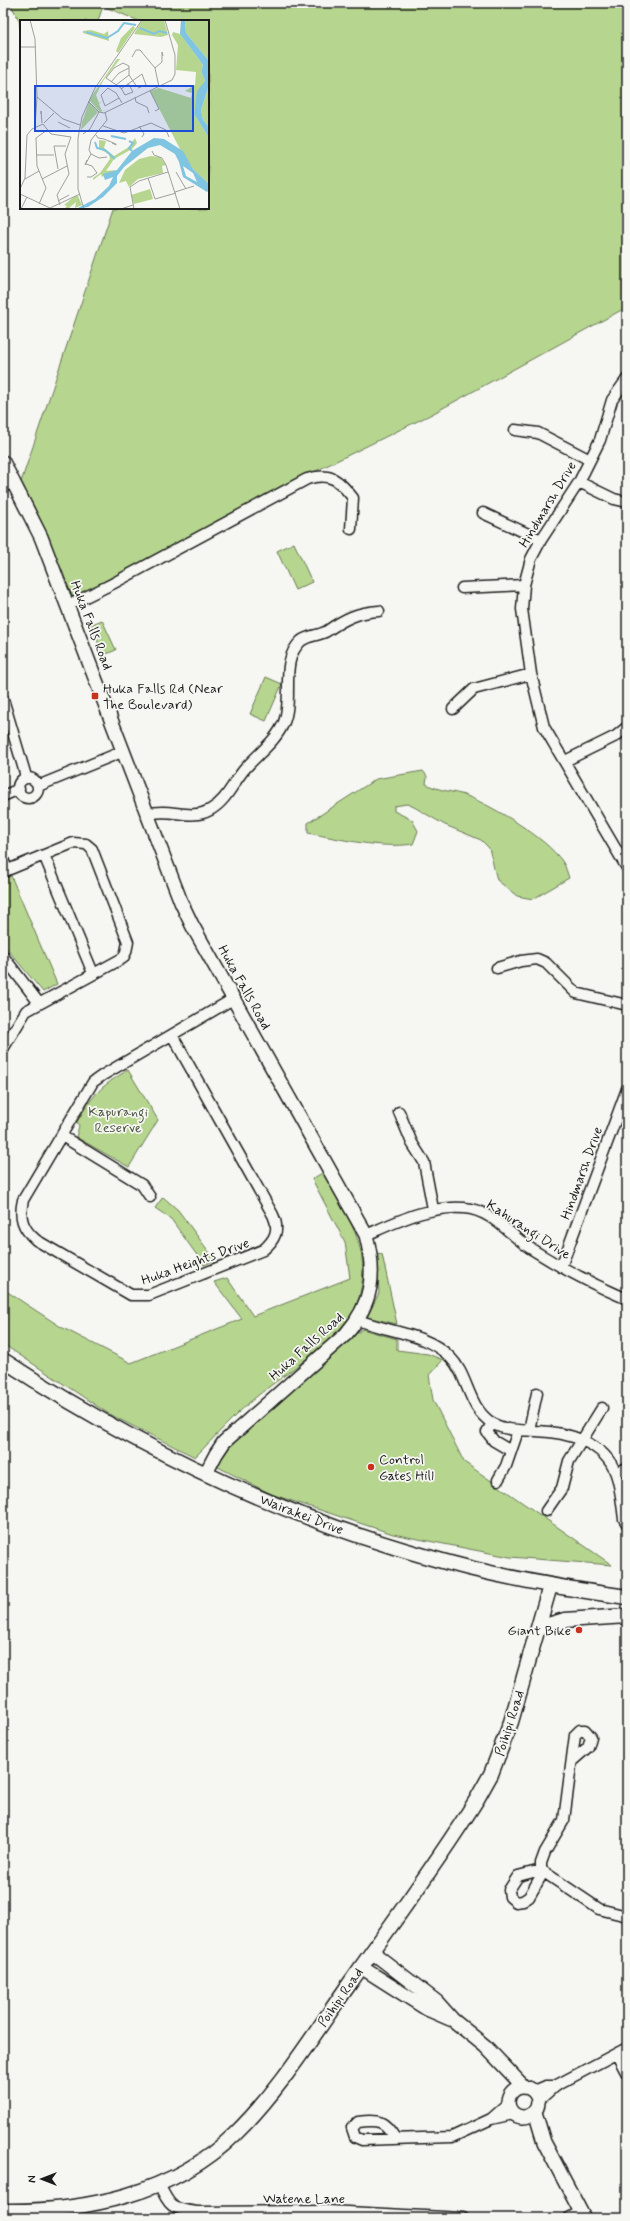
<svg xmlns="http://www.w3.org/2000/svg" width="630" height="2221" viewBox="0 0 630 2221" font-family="Mynerve,sans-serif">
	<rect width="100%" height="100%" fill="#f6f6f2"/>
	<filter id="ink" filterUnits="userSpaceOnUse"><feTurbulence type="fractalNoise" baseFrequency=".025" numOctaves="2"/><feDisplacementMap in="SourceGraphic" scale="8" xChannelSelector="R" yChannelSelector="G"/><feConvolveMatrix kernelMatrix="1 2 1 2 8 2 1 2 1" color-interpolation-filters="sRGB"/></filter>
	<g filter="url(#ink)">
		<path fill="#b6d68f" stroke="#697956" d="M10 3H627V307L432 414 267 495 73 598 21 482 113 208H208V21H139L103 6 98 21H21V34L19 20Z
			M294 543 312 582 295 590 277 551Z
			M102 620 116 650 104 655 90 625Z
			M266 677 282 684 266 721 250 714Z
			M423 771 427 776 426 784C439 791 453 791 467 796 494 807 545 837 562 861 566 866 567 873 569 878L533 899 517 896 497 880 489 848 481 840 445 825 414 807 407 804 394 806V811L412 820 418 831 413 844C381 849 340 839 308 833V823L376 779Z
			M11 876 57 984 43 992 3 944V879Z
			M128 1070 158 1120 129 1167 76 1137 79 1126 77 1122C94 1093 100 1087 128 1070Z
			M324 1172C337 1197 355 1224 361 1252 364 1268 363 1288 357 1303 346 1335 283 1375 256 1397 234 1415 215 1437 195 1457L109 1414 3 1344V1289L61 1327 131 1363 242 1319 214 1282 227 1278 253 1316 350 1278 345 1242 312 1179Z
			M163 1197 178 1210 215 1260 204 1265 171 1219 155 1208Z
			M377 1253 382 1254 397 1324 367 1317 379 1293Z
			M362 1329 397 1339V1350L428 1354 443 1360 429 1375 433 1400 464 1462 612 1565 510 1557 393 1534 271 1494 216 1466 236 1438Z"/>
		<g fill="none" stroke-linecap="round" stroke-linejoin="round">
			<defs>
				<path id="minor" d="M627 379 612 400 600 440 579 482 541 540 531 559 524 585 522 609 531 674 544 727 627 868
					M515 430 538 433 590 460
					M579 482 614 499 627 502
					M3 487 13 482
					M483 513 541 540
					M462 588 524 585
					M67 606 112 584 307 479C331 472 339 480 353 498L351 529
					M3 699 25 773V778
					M453 709 474 689 531 674
					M565 761 616 736 627 727
					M18 788a10 10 0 1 1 20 0a10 10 0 1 1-20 0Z
					M38 786 124 751
					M3 796 19 789
					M148 814C170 807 190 821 210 810 226 801 232 785 243 771 256 755 276 742 284 722 294 697 279 661 301 641 308 635 319 636 327 631 344 619 358 612 379 611
					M44 855 93 973
					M3 859 7 870
					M3 872 73 843 86 844 92 849 128 942 126 952 123 958 26 1011 3 1049
					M3 956 39 1003
					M497 968 521 961 537 959 546 963 576 993 627 1005
					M172 1035 273 1215C280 1230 275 1240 263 1250L149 1295H131L36 1240C22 1228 19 1217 23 1200L93 1082 103 1075 233 999
					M399 1112 412 1143 424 1162 433 1209
					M62 1136 142 1185 150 1197
					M366 1235C396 1222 430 1205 464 1208 493 1210 510 1236 533 1250 563 1269 594 1285 627 1299
					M561 1267 627 1089
					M358 1320C388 1332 426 1333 450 1357 469 1376 467 1407 492 1423 505 1431 521 1430 536 1431 567 1432 605 1442 616 1474 621 1488 622 1505 624 1519L627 1524
					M492 1423 487 1432 494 1441 511 1451
					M529 1430 537 1393
					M616 1473 627 1468
					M498 1480 506 1466 518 1431
					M546 1511 562 1488 569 1461 602 1408
					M541 1870 518 1876 509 1890 510 1897 516 1902 523 1901 529 1897 541 1876V1863L545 1852 564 1820 575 1735 580 1730H585L591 1737 588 1747 572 1761
					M541 1870 599 1909 627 1916
					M617 2055 627 2074
					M534 2091 546 2086H555
					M538 2101 555 2086 627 2048
					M491 2119 513 2114
					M395 2138C385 2121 379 2119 358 2122L352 2128 355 2137 362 2140 452 2137 491 2119 508 2104
					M159 2184C170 2207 171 2209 197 2212L328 2211 463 2218
					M569 2218 580 2212"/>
				<path id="tertiary" d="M3 462 41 537 181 902 192 925 366 1235C376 1273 373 1303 346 1334L224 1442 216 1454 206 1473
					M372 1952 437 2002 453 2020 485 2046 524 2087
					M361 1967 427 2009 450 2019
					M508 2102a15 15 0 1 1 30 0a15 15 0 1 1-30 0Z
					M535 2112 544 2142 584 2218"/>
				<path id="secondary" d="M3 1360C133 1445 278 1515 428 1557 493 1576 560 1588 627 1597
					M538 1628 565 1620 627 1616
					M3 2211C85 2212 174 2194 235 2134 280 2090 314 2034 350 1983 393 1922 438 1862 477 1799L491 1774 511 1722 550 1586"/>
			</defs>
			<use href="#minor" stroke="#1c1c1c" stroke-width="13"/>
			<use href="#tertiary" stroke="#1c1c1c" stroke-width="16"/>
			<use href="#secondary" stroke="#1c1c1c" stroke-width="17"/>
			<use href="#minor" stroke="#f6f6f2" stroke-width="10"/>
			<use href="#tertiary" stroke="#f6f6f2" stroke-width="13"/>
			<use href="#secondary" stroke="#f6f6f2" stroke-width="14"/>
		</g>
	</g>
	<g fill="#c8321e" stroke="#f6f6f2" stroke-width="1.5">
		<rect x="91" y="692" width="8" height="8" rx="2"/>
		<circle cx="371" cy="1467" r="4"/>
		<circle cx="579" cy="1630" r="4"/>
	</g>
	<g text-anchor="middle" stroke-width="3.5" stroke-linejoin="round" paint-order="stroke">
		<g font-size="14" fill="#1c1c1c" stroke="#f6f6f2">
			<text transform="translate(547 504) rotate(-59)" y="5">Hindmarsh Drive</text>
			<text transform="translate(92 625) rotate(69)" y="5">Huka Falls Road</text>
			<text transform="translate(245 987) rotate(61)" y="5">Huka Falls Road</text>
			<text transform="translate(581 1173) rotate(-70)" y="5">Hindmarsh Drive</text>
			<text transform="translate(529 1229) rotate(33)" y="5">Kahurangi Drive</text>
			<text transform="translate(195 1261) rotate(-20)" y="5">Huka Heights Drive</text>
			<text transform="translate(306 1346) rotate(-42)" y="5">Huka Falls Road</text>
			<text transform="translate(302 1514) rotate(21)" y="5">Wairakei Drive</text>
			<text transform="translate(509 1723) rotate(-72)" y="5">Poihipi Road</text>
			<text transform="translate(340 1997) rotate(-55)" y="5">Poihipi Road</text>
			<text x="304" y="2203">Watene Lane</text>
		</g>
		<g font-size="14" fill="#1c1c1c" stroke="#f6f6f2" text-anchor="start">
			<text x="103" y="693">Huka Falls Rd (Near<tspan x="103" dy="16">The Boulevard)</tspan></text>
			<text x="379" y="1464">Control<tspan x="379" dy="16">Gates Hill</tspan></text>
			<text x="571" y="1635" text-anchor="end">Giant Bike</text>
		</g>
		<g font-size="14" fill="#4a543e" stroke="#f6f6f2">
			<text x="118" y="1116">Kapurangi<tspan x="118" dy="16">Reserve</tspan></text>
		</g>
	</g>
	<g transform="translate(20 20)">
		<rect width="189" height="189" fill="#f6f6f2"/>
		<path d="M122 0H144L148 15 141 17 114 14ZM165 0H189V41L166 13ZM113 6 115 8 98 33 96 31 101 18ZM71 10 84 14 88 11 89 21 63 13V11ZM153 12 160 14 183 45 181 51 185 61 177 75 174 94 189 118V164L173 149 160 129 130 71 139 68 171 78 172 73 165 71 175 65 176 52 156 50 158 25 152 15ZM97 39H100L83 61 76 75 79 83 82 81 79 84 82 91 89 89 80 92 69 80ZM189 65V107L183 100 181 90ZM69 82 78 92 61 110 62 102ZM115 118 117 123 112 129 94 139 86 151 96 150 82 157 81 154 73 160V158L80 153 90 139 89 134 74 126 79 128V120L86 121 84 128 94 136 109 127ZM131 136 140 137 146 145 142 146 143 153 118 159 109 167 106 161 99 163 105 150 119 139ZM130 169 133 179 114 184 111 175ZM55 176H58L62 185 55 188 56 182 49 188 44 189 47 186 44 185Z" fill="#b6d68f"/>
		<path d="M161 0H165L166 13 189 41V65L181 90 183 100 189 107V118L174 94 177 71 185 61 181 51 183 45 160 14ZM134 118 144 119 163 131 173 149 189 164V170L187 172 163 157 159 142 155 134 140 125 128 128 104 147 97 156V163L83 177 68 187 56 189 75 179 89 166 93 157 85 160 83 154 97 150 112 131ZM163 146 173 153 177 162 166 156Z" fill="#7fc4e0" fill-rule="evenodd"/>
		<path fill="none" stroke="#7fc4e0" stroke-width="2" d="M120 8 134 14 139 11 147 13M66 12 87 18 98 11 104 3 116 5M91 116 106 119M109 121 113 123 109 128 112 131M75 122 77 128 85 130 95 139"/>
		<path fill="none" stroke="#9f9f9c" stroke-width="1" d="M10 0 15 19 17 77 43 99 60 105M0 27H16M122 32 120 30 135 48 139 67M112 37 116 30H120M135 48 142 42V32L143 36M91 62 99 53 109 48M108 63 113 72 105 75 101 68 86 58 94 48 103 43 109 46V55L117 67M96 65 109 55M101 69 122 54 126 65 118 68M130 71 139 89 135 91M115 77 116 82 127 87 129 93M99 78 85 86 81 75 88 68 96 73 102 83M68 81 79 92 84 93 152 60 155 54V35L145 0M85 92 87 100 71 120 69 130 71 134 79 138 87 137M21 94V91L22 103M38 102 50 108M24 103 34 93M23 104 31 114 51 117 45 134 49 154 37 175 40 185M83 106 104 113 131 103 146 110 149 117M119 106 124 114 122 117M15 107 17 77M63 114 70 109 79 92M76 115 78 118 84 119 96 124V125L92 123M132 131 134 135 142 138 146 145 160 189M17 135H34M67 140 65 145 71 134M66 144 72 146 77 153 71 157H67M38 149 34 126H46M156 152 166 169M128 158 135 179 156 173M5 159 19 151M22 159 47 146M0 169 5 158 7 115 12 109 23 104M155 172 174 166M0 174 30 188 60 174M38 181 49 175M19 184 26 168 17 146 16 118 27 110M1 189 7 177M64 189 58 169V118L62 97 75 68 122 0M101 189 113 185M114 189 110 167 119 161 148 152"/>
		<path fill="#1d4ed8" fill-opacity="0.15" stroke="#1d4ed8" stroke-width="2" d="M15 66H173V111H15Z"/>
		<rect width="189" height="189" fill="none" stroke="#1c1c1c" stroke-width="2"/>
	</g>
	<rect width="630" height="2221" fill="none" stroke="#f6f6f2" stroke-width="16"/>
	<rect x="8" y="8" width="614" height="2205" fill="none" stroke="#1c1c1c" stroke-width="1.5" filter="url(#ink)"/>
	<g transform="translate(42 2179) rotate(270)" stroke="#f6f6f2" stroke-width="3" paint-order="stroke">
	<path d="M0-3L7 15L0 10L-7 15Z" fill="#1c1c1c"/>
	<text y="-6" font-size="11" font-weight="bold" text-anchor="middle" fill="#1c1c1c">N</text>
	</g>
</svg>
